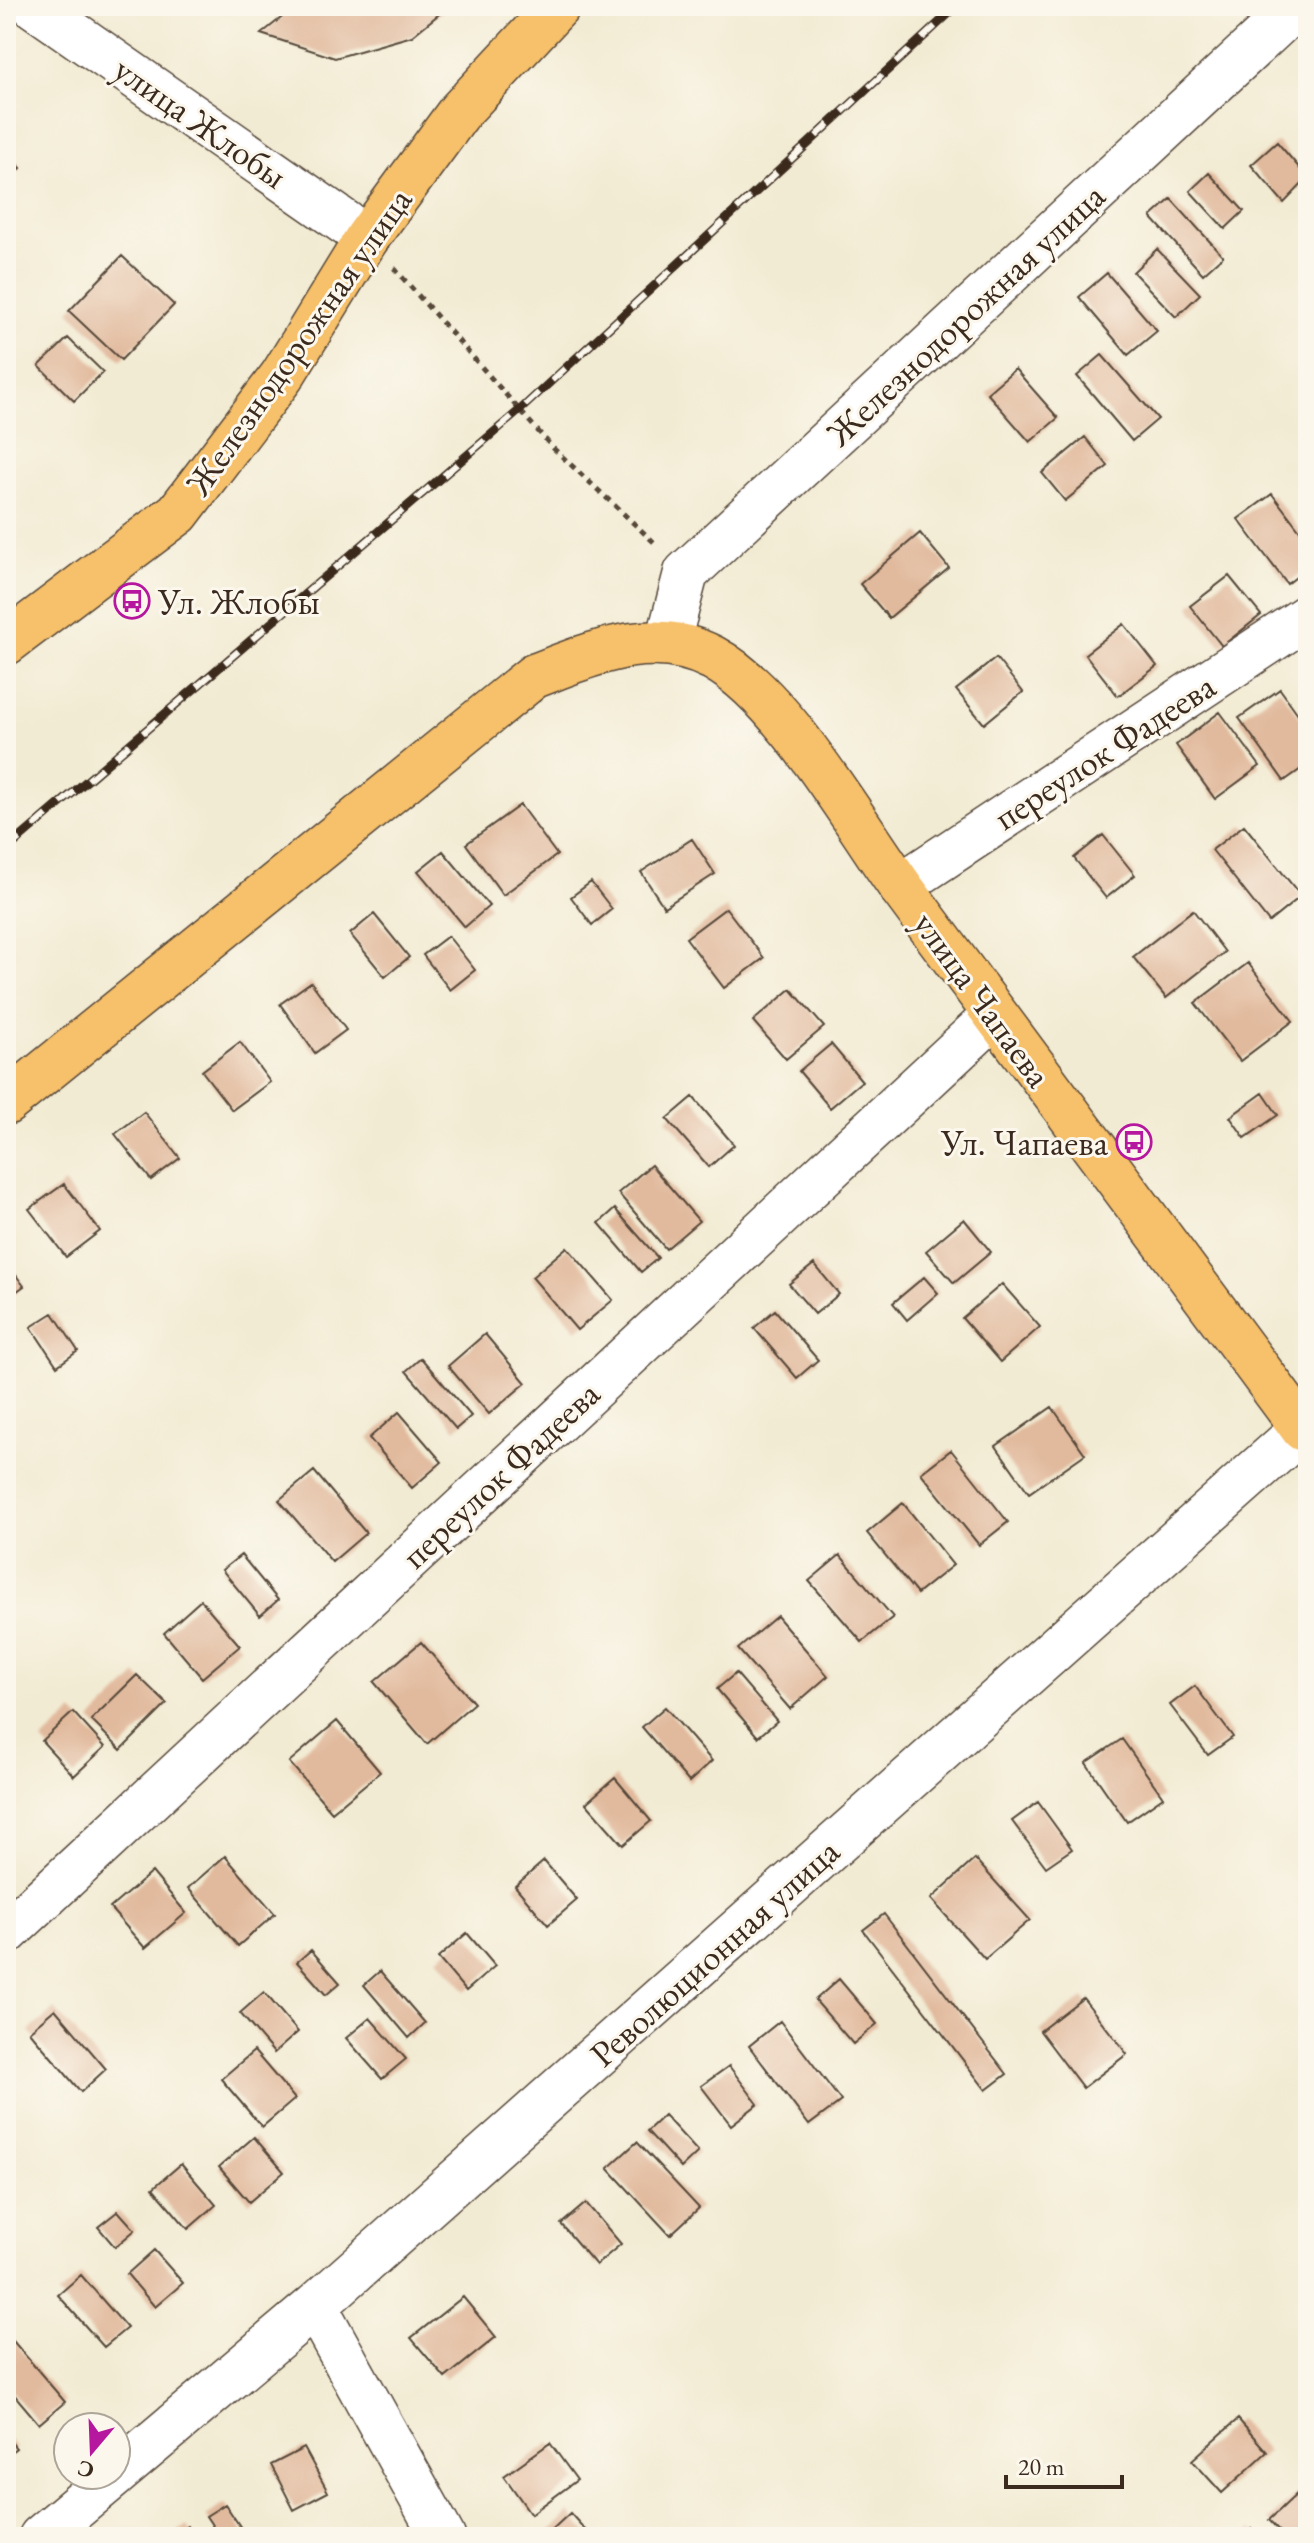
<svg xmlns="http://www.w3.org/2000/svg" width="1314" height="2543" viewBox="0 0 1314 2543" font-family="'EB Garamond',serif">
	<rect width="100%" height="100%" fill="#fbf7ec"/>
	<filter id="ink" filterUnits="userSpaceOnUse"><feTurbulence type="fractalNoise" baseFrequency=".0125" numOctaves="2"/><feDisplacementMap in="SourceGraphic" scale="16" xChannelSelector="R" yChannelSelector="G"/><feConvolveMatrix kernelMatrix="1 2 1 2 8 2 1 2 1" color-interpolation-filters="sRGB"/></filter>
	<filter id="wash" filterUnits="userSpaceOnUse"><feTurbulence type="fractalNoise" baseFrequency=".006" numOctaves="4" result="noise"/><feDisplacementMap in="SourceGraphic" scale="32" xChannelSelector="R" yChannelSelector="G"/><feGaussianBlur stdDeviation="1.8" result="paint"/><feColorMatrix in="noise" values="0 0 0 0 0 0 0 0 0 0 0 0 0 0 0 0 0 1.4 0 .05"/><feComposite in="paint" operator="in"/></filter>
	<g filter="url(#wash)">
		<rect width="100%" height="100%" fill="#f2ebd3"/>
		<g id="blocks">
			<path fill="#e1b99c" d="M296 6H449L412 36 335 58 261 34Z
				M1277 142 1308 178 1284 203 1251 165Z
				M6 153 21 168 6 183Z
				M1209 173 1244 211 1225 229 1190 191Z
				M1171 199 1223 256 1203 274 1151 217Z
				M1157 249 1200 294 1176 317 1133 272Z
				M122 256 174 305 121 360 69 311Z
				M1107 273 1157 331 1128 355 1079 297Z
				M68 338 103 372 74 401 39 366Z
				M1102 355 1158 419 1132 441 1077 376Z
				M1015 369 1058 418 1030 442 987 393Z
				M1085 437 1108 466 1065 501 1042 473Z
				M1272 494 1308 541V568L1287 584 1238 519Z
				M920 533 949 568 889 618 860 584Z
				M1229 576 1261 615 1222 646 1190 606Z
				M1124 624 1157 666 1118 696 1085 654Z
				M996 658 1023 692 984 724 956 690Z
				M1280 689 1308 728V764L1284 781 1239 718Z
				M1220 712 1260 766 1215 799 1176 745Z
				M520 805 557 855 503 895 466 844Z
				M1244 825 1301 896 1269 922 1212 850Z
				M1103 835 1135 875 1106 898 1074 858Z
				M692 839 715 874 664 907 641 872Z
				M443 851 489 906 465 927 418 871Z
				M591 882 612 909 592 925 571 897Z
				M726 908 764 958 724 988 686 938Z
				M1193 910 1225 952 1166 998 1133 957Z
				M374 914 409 957 385 977 350 934Z
				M448 936 475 970 450 990 423 955Z
				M1248 963 1293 1021 1240 1061 1195 1003Z
				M311 982 346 1030 315 1053 280 1004Z
				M791 989 824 1027 786 1059 753 1021Z
				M240 1042 270 1082 232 1110 202 1071Z
				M831 1044 862 1081 830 1108 799 1071Z
				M1263 1093 1278 1115 1245 1138 1230 1117Z
				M693 1097 734 1145 709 1167 667 1119Z
				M144 1112 180 1158 151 1180 115 1134Z
				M651 1165 699 1221 666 1249 618 1193Z
				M64 1184 100 1231 66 1257 29 1209Z
				M615 1209 658 1258 641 1272 599 1223Z
				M964 1219 991 1252 954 1283 926 1251Z
				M567 1247 613 1300 577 1330 532 1277Z
				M6 1262 24 1286 6 1299Z
				M814 1264 839 1294 815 1314 789 1284Z
				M924 1277 938 1293 907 1320 893 1303Z
				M1002 1284 1040 1327 1000 1362 962 1318Z
				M775 1310 818 1360 797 1378 754 1328Z
				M53 1313 78 1351 57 1366 31 1327Z
				M485 1334 526 1383 489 1414 448 1366Z
				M421 1358 471 1416 456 1429 406 1371Z
				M1052 1407 1085 1454 1029 1493 996 1446Z
				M399 1412 442 1462 412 1488 369 1438Z
				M951 1450 1008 1522 979 1545 921 1473Z
				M314 1471 366 1533 332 1562 279 1500Z
				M903 1503 953 1565 917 1594 867 1533Z
				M241 1555 278 1600 260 1616 222 1570Z
				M840 1555 893 1617 862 1642 809 1581Z
				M201 1600 240 1646 202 1678 164 1633Z
				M777 1616 828 1676 790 1709 738 1649Z
				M421 1642 474 1703 427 1744 374 1682Z
				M736 1673 777 1721 758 1737 717 1689Z
				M137 1675 167 1704 121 1750 91 1720Z
				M1195 1686 1233 1737 1208 1755 1170 1705Z
				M665 1707 712 1761 689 1782 642 1727Z
				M73 1712 105 1747 74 1776 42 1741Z
				M337 1721 380 1772 332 1812 289 1762Z
				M1122 1739 1163 1797 1127 1822 1086 1763Z
				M615 1778 651 1821 623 1845 586 1803Z
				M1038 1802 1072 1849 1046 1867 1012 1821Z
				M225 1856 275 1914 238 1946 188 1888Z
				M975 1859 1030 1920 985 1959 931 1899Z
				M544 1861 577 1900 548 1925 515 1886Z
				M152 1872 186 1913 145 1948 110 1908Z
				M884 1914 1007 2074 986 2090 863 1930Z
				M467 1933 495 1966 466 1991 438 1958Z
				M311 1950 340 1983 326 1995 297 1962Z
				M380 1971 425 2023 409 2038 364 1985Z
				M839 1979 877 2024 853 2044 815 2000Z
				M264 1992 298 2032 274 2053 240 2013Z
				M1083 1998 1127 2054 1083 2088 1040 2031Z
				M55 2009 106 2069 81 2092 29 2031Z
				M370 2018 406 2059 382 2079 346 2038Z
				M780 2021 841 2101 809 2125 749 2046Z
				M254 2051 295 2099 262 2127 221 2079Z
				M729 2066 758 2104 731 2125 701 2086Z
				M664 2115 698 2152 681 2168 647 2131Z
				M254 2137 284 2172 249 2202 219 2167Z
				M637 2142 699 2208 670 2235 608 2168Z
				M181 2164 216 2205 188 2229 153 2188Z
				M586 2203 621 2244 596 2265 561 2224Z
				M118 2211 135 2230 115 2247 98 2227Z
				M154 2250 183 2283 155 2307 127 2274Z
				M81 2275 127 2328 104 2347 58 2295Z
				M463 2297 496 2337 445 2378 411 2338Z
				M13 2341 65 2402 39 2424 6 2385V2346Z
				M1238 2419 1267 2452 1222 2493 1192 2460Z
				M6 2436 16 2448 6 2456Z
				M550 2443 577 2480 531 2514 504 2476Z
				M304 2448 328 2492 294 2510 271 2465Z
				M1300 2491 1308 2499V2537H1285L1269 2520Z
				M225 2504 247 2537H220L206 2516Z
				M570 2513 588 2533 585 2537H544Z
				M187 2526 194 2537H169Z
				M1252 2529 1259 2537H1243Z"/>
		</g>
	</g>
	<g filter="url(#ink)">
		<use href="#blocks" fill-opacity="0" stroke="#564739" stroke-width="2"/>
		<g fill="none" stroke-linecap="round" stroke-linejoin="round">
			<defs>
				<path id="minor" d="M34 6 367 238
					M668 642 686 573 1297 6
					M900 886 1308 616
					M6 1933 995 1015
					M315 2306 443 2537
					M116 2474 315 2306 1303 1429
					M41 2537 115 2475"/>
				<path id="major" d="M6 643 178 513 282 376 367 238 460 111 558 6
					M6 1103 534 676C593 654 651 626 713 658 784 696 854 823 903 890 1035 1070 1169 1249 1303 1429L1308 1424"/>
			</defs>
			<use href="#minor" stroke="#564739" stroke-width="47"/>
			<use href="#major" stroke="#564739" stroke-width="47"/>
			<path stroke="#564739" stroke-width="5" stroke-dasharray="6 6" stroke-linecap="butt" d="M394 268 553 448 657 545"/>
			<use href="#minor" stroke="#fff" stroke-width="44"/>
			<use href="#major" stroke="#f7c06b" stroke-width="44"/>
			<defs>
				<path id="rail" d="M6 850 520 410 957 6"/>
			</defs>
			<use href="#rail" stroke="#3b2a1e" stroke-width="9"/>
			<use href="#rail" stroke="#fbf7ec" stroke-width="6" stroke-dasharray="18" stroke-linecap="butt"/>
		</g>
	</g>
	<defs>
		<symbol id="bus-ring" viewBox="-11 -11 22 22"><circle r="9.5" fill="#fbf7ec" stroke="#b5179e" stroke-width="1.5"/><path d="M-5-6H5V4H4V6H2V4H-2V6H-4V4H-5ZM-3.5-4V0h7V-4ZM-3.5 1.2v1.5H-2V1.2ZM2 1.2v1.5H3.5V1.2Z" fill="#b5179e"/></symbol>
	</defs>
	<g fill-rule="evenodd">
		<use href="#bus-ring" x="112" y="581" width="40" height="40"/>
		<use href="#bus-ring" x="1114" y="1122" width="40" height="40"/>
	</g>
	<g text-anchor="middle" stroke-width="6" stroke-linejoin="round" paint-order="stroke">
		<g font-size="36" fill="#3b2a1e" stroke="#fbf7ec">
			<text transform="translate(201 122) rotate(35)" y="13">улица Жлобы</text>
			<text transform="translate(965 314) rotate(-43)" y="13">Железнодорожная улица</text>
			<text transform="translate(298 341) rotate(-55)" y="13">Железнодорожная улица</text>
			<text transform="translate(1104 751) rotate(-33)" y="13">переулок Фадеева</text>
			<text transform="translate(983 999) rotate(54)" y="13">улица Чапаева</text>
			<text transform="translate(500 1474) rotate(-43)" y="13">переулок Фадеева</text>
			<text transform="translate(714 1952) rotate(-42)" y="13">Революционная улица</text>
		</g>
		<g font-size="36" fill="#3b2a1e" stroke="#fbf7ec" text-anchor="start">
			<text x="158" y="614">Ул. Жлобы</text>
			<text x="1108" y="1155" text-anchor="end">Ул. Чапаева</text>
		</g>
	</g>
	<rect width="1314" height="2543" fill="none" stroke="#fbf7ec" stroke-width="32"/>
	<g transform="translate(92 2451) rotate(199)"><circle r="38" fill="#fbf7ec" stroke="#aea59a" stroke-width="2"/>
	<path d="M0-6L14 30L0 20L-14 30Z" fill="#b5179e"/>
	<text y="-12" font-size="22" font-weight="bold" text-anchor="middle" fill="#3b2a1e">С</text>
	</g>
	<path d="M1006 2475v12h116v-12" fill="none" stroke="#3b2a1e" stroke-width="4"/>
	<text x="1018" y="2475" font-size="24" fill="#3b2a1e" stroke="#fbf7ec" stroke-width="6" paint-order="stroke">20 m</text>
</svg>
